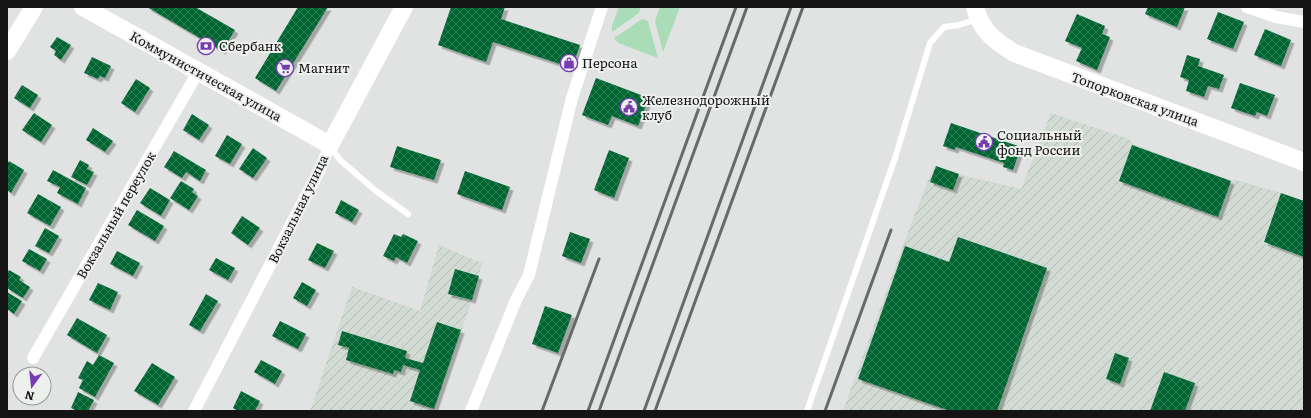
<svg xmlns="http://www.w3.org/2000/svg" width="1311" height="418" viewBox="0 0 1311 418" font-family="Literata,serif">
	<defs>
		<pattern id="industrial-furrows" width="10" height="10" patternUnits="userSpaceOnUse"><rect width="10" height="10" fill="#d1dbd3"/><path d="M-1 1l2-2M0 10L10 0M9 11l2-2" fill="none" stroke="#b3bbb4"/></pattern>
		<pattern id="building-cross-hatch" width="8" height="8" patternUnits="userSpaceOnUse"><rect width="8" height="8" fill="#066633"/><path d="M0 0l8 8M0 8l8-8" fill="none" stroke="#327a54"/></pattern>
		<filter id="shadow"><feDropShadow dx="3.5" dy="3.5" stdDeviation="0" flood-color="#0004"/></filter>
	</defs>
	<rect width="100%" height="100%" fill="#e0e3e1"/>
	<path fill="url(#industrial-furrows)" d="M1051 113 1129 139 1133 144 1231 181 1236 180 1281 193 1263 243 1304 258V411H843L903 245 934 166 965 176 1021 189Z
		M439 245 482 263 472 300 434 411H310L352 287 420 311Z"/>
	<path fill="#aaddb7" d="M619 7H641L639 13 612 32V26Z
		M660 7H680L663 52 655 21Z
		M642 19 648 21 658 58 618 43 614 38Z"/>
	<path fill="url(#building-cross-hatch)" filter="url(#shadow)" d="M147 7H195L235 30 222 51Z
		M298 7H328L276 91 255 78Z
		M451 7H505L501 19 580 45 572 68 493 42 486 62 438 45Z
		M1148 7H1185L1177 27 1145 14Z
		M1218 12 1244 22 1233 49 1207 39Z
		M1077 14 1105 26 1102 34 1110 37 1097 70 1076 61 1082 48 1065 41Z
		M1265 29 1291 40 1281 66 1254 55Z
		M57 37 71 45 61 60 54 55 56 51 50 47Z
		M1187 55 1200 59 1198 66 1224 75 1219 89 1208 86 1204 97 1186 91 1189 80 1180 77Z
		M92 57 111 66 105 78 100 76 98 79 84 73Z
		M596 78 649 98 638 126 612 116 608 125 582 115Z
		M136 79 150 88 135 112 121 103Z
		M1240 83 1275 95 1267 116 1257 112 1255 116 1231 108Z
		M22 85 38 95 30 108 14 98Z
		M34 113 52 125 41 142 22 130Z
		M192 114 209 125 199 140 183 130Z
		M951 123 1021 147 1013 170 1003 167 1004 163 956 147 955 150 943 146Z
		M93 128 113 141 105 152 86 140Z
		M227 135 242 144 230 164 215 156Z
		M1132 145 1231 181 1218 217 1119 181Z
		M397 146 441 160 434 180 390 167Z
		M253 148 267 158 253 178 239 169Z
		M609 150 629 158 614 198 594 190Z
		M174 151 206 170 200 181 186 172 182 178 164 167Z
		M80 160 89 165 87 169 94 172 87 185 71 177Z
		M9 161 24 170 11 193 7 190V165Z
		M936 166 959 174 953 190 930 182Z
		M53 170 86 188 78 204 57 193 60 187 47 181Z
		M465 171 510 187 502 210 457 194Z
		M181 181 194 189 192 192 198 196 189 210 170 198Z
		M150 188 170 200 161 216 140 203Z
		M1281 193 1304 201V257L1264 242Z
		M38 194 61 207 50 226 27 213Z
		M341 200 359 210 352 222 335 213Z
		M137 210 164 226 155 241 128 225Z
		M242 216 260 228 248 245 231 233Z
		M45 228 59 236 49 253 35 246Z
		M570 232 590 239 581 263 562 256Z
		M394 234 401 237 403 234 418 241 407 263 396 257 394 261 383 256Z
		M958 237 1047 268 997 411H950L858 379 905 246 949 262Z
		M317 243 334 251 325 268 308 260Z
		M29 249 47 259 40 271 22 261Z
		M117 251 140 263 133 276 110 264Z
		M216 258 235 268 228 280 209 270Z
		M455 269 479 276 472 300 448 294Z
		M9 270 21 277 19 280 30 287 23 298 7 288V273Z
		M302 282 316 290 307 306 293 298Z
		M98 283 118 292 110 310 89 300Z
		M7 292 22 301 14 314 7 309Z
		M206 294 218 301 200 331 189 325Z
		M545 306 572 315 558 353 532 344Z
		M77 318 107 335 97 353 67 335Z
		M280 321 306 334 298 349 272 336Z
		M437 322 461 330 434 409 410 401 420 370 403 365 401 372 394 370 393 374 346 360 349 348 338 345 342 331 407 351 405 358 423 363Z
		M1115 353 1129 358 1120 384 1106 379Z
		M99 355 114 363 95 397 79 388 83 380 78 378 87 361 93 365Z
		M261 360 282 371 275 384 254 372Z
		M152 363 175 377 158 405 134 391Z
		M1164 372 1195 383 1185 411H1150Z
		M241 391 260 401 255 411H238L233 408Z
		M78 392 94 400 88 411H77L71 408Z"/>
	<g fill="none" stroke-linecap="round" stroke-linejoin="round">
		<path stroke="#fff" stroke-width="6" d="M330 146 340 160 376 191 408 214
			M807 411 895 158 930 43 944 27 959 25 978 19"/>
		<path stroke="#fff" stroke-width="12" d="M1247 7 1276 17 1304 22
			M33 358 198 72
			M194 411 319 171 330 145
			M471 411 516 300 529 275 572 98 602 7"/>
		<path stroke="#fff" stroke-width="18" d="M83 7 330 145 404 7
			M975 7C981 31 994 40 1014 53L1304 162
			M7 51 34 7"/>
		<path stroke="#686a68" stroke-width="3" d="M542 411 599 259
			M588 411 736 7
			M599 411 747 7
			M644 411 791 7
			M655 411 803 7
			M825 411 891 230"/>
	</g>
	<defs>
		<symbol id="bank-ring" viewBox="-11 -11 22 22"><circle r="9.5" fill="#eef0ee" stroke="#763db3" stroke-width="1.5"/><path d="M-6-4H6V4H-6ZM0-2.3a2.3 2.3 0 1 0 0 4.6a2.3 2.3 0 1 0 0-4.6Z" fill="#763db3"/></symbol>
		<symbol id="shop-ring" viewBox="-11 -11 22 22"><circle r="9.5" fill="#eef0ee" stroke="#763db3" stroke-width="1.5"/><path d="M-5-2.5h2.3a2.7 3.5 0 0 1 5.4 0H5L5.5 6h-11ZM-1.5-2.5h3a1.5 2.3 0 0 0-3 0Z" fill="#763db3"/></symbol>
		<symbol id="supermarket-ring" viewBox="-11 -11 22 22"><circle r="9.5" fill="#eef0ee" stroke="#763db3" stroke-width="1.5"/><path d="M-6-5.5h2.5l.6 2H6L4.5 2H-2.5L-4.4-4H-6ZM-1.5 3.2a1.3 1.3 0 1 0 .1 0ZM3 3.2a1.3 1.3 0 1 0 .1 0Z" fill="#763db3"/></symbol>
		<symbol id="civic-ring" viewBox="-11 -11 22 22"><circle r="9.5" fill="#eef0ee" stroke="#763db3" stroke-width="1.5"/><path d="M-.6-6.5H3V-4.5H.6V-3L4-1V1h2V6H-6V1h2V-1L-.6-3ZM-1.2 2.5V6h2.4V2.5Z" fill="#763db3"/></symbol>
	</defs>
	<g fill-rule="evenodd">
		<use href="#bank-ring" x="196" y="36" width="20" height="20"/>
		<use href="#shop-ring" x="559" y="53" width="20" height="20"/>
		<use href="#supermarket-ring" x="275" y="58" width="20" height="20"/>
		<use href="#civic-ring" x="619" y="97" width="20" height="20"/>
		<use href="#civic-ring" x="974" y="132" width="20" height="20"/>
	</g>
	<g text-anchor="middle" stroke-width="4" stroke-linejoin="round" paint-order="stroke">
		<g font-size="13" fill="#131413" stroke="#eef0ee" text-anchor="start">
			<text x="219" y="51">Сбербанк</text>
			<text x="582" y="68">Персона</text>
			<text x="298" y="73">Магнит</text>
			<text x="642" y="105">Железнодорожный<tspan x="642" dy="15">клуб</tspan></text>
			<text x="997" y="140">Социальный<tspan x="997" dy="15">фонд России</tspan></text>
		</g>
		<g font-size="13" fill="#131413" stroke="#eef0ee">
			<text transform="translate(206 76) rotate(29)" y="5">Коммунистическая улица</text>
			<text transform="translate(1135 99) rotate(20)" y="5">Топорковская улица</text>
			<text transform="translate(298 209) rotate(-64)" y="5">Вокзальная улица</text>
			<text transform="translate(116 215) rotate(-60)" y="5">Вокзальный переулок</text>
		</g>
	</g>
	<rect width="1311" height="418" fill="none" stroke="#131413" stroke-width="16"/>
	<g transform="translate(32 386) rotate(195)"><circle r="19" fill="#eef0ee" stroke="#969896"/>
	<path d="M0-3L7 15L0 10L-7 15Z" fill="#763db3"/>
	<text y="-6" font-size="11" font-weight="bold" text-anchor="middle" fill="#131413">N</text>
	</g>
</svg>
